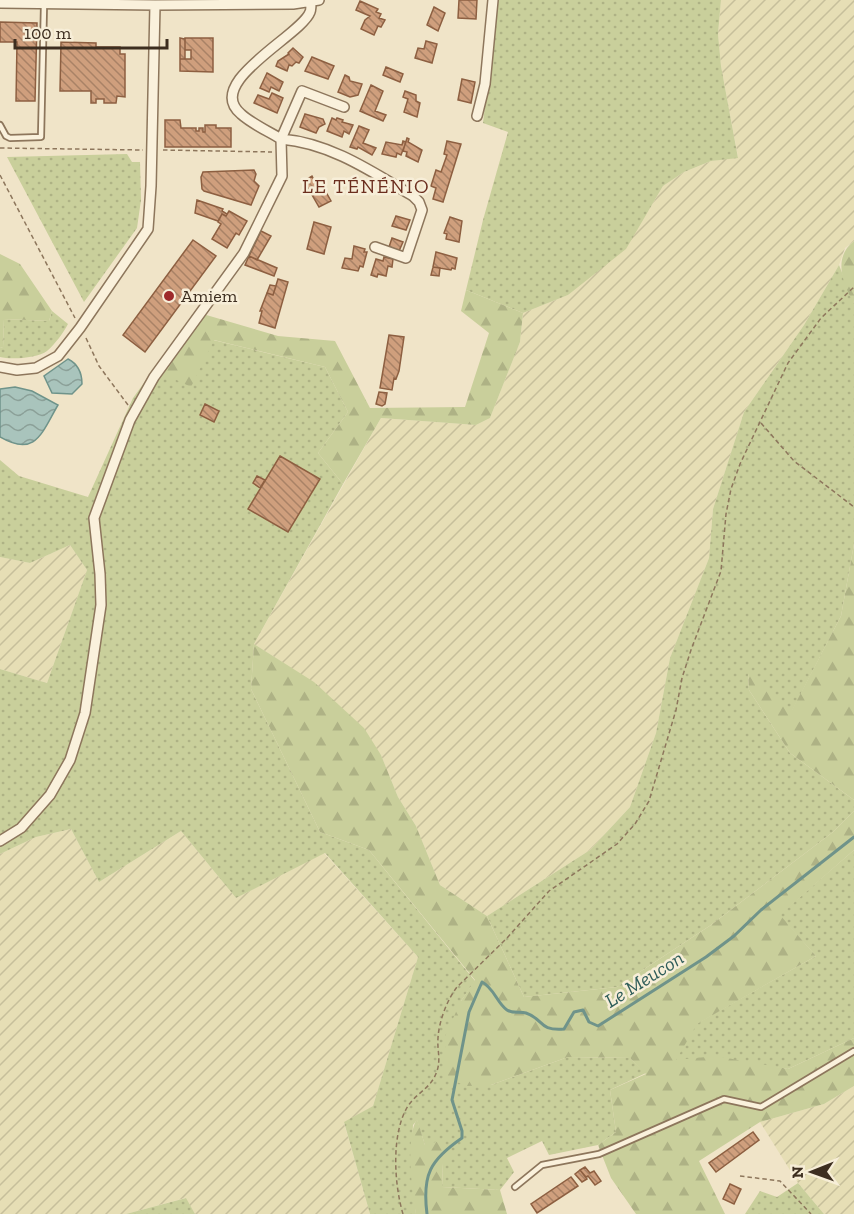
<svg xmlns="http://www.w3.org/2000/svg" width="854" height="1214" viewBox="0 0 854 1214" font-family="'Zilla Slab',serif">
	<defs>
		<pattern id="farmland-furrows" width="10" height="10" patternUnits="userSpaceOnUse" patternTransform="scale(1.5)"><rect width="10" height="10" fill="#e6deb5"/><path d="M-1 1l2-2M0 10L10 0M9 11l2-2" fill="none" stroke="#c6bf9b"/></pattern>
		<pattern id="grass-dots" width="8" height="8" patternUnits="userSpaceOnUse" patternTransform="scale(1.5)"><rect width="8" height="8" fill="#c9cf9b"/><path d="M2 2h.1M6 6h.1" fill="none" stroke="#aeb285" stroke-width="1.8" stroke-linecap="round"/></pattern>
		<pattern id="forest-firs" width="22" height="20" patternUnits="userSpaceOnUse" patternTransform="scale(1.5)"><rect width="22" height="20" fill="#c9cf9b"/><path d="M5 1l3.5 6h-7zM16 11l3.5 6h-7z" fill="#aeb285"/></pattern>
		<pattern id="water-waves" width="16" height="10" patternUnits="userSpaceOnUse" patternTransform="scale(1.5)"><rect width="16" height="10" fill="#a9c4bc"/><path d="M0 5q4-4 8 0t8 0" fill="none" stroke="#8ba098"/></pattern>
		<pattern id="building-back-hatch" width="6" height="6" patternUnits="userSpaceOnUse" patternTransform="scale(1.5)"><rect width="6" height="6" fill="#cf9f7d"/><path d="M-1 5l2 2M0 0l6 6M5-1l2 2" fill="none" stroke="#a98266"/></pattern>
	</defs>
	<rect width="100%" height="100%" fill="#f0e4c8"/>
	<path fill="url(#farmland-furrows)" d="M721 0H854V241L845 248 839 265 804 325 744 412 713 509 709 558 670 658 656 733 630 807 590 850 487 916 440 885 416 826 398 797 381 755 282 662 254 644 381 418 476 425 490 418 520 342 523 313 568 295 647 213 663 186 684 172 711 161 738 157 721 66 718 34Z
		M70 545 87 570 47 683 0 669V557L30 563Z
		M71 829 99 882 181 831 236 898 324 853 418 957 373 1106 344 1123 370 1214H195L185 1198 126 1214H0V854L36 837Z
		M854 1086V1214H824L798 1183 760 1122 824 1104Z"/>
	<path fill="url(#grass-dots)" d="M497 0H721L718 34 721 66 738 158 711 161 684 172 663 186 626 249 568 295 523 313 466 290 483 220 508 132 483 123Z
		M127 154 132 162H140L141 200 137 228 84 302 7 157Z
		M839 265 854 303V544L841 616 792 711 748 674 749 690 790 753 854 800V811L833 832 711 925 617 987 524 997 487 916 590 850 630 807 656 733 670 658 709 558 713 509 744 412 804 325Z
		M52 311 68 324C63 333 56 343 47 351 38 358 11 360 0 357V348L3 347 4 319 49 321Z
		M213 340 325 367 348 412 318 453 343 484 254 644 251 689 320 832 369 850 475 981 461 1001 491 1085 568 1057 630 1058 646 1073 610 1090 616 1132 598 1145 549 1155 542 1141 507 1158 514 1172 500 1190 442 1187 443 1163 425 1145 417 1120 413 1125 411 1165 416 1214H370L344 1122 373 1106 418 957 325 853 236 898 181 831 99 882 71 829 36 837 0 854V669L47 683 87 570 70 545 30 563 0 557V460L19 476 88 497 133 398 154 369Z
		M854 850V1038L788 1069 764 1066 675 1060 696 1024 816 956 779 915Z
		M798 1183 824 1214H745L760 1191 777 1197Z
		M186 1198 195 1214H126Z"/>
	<path fill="url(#forest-firs)" d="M854 241V303C842 283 833 257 854 241Z
		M0 254 20 264 52 311 49 321 4 319 3 347 0 348Z
		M466 290 523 313 520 342 490 418 476 425 381 418 343 484 318 453 348 412 325 367 214 340 191 387 154 369 196 312 278 336 335 341 370 408 465 407 489 333 461 311Z
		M854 544V800L790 753 749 690 748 673 792 710 841 616Z
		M254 644 314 682 364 728 381 755 398 797 416 826 440 885 487 916 524 997 617 987 711 925 833 832 854 811V850L780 915 816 956 697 1024 676 1060 716 1056 788 1069 854 1038V1086L824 1104 760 1122 699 1161 725 1214H636L611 1178 598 1145 616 1132 610 1090 646 1074 630 1058 568 1057 491 1085 468 1086 444 1078 446 1034 461 1001 475 980 369 850 320 832 251 689Z
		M417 1119 425 1145 439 1141 451 1155 443 1163 442 1187 500 1190 507 1214H416C412 1192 405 1138 417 1119Z"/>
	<path fill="url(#water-waves)" stroke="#6f938a" stroke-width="1.5" d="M68 359C78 364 82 373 82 384L72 394 52 393 44 376Z
		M15 387 32 391 58 405C42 432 36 458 0 437V389Z"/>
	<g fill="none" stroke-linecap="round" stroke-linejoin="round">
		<path stroke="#6f938a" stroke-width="3" d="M427 1214C422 1175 430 1160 462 1138V1131L452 1100 469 1012 482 982C494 988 497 1003 507 1010 513 1014 520 1011 526 1013 544 1019 538 1031 564 1029L574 1012 583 1010 589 1022 598 1026 706 957 734 936 761 910 854 837"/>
	</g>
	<path fill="url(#building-back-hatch)" stroke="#8d5f41" stroke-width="1.5" d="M459 0H477L476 19 458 18Z
		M360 1 378 9 376 12 381 14 379 18 385 20 381 27 378 26 374 35 361 29 365 20 370 16 356 10Z
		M434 7 445 13 438 31 427 25Z
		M0 22 37 23 35 101H16L17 42H0Z
		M180 38 185 39V59H180Z
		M185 38H213V72L180 71V59H191V50H185Z
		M426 41 437 44 432 63 415 58 418 48 424 49Z
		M61 42 96 43V47H120V54H125V97L117 96 116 103H104V99H96V103H91V91H60Z
		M293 48 303 57 299 63 296 62 292 66 289 65 287 71 276 66 278 61 289 54 288 53Z
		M312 57 334 66 328 79 305 71Z
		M386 67 403 74 400 82 383 75Z
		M267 73 283 82 279 91 271 87 269 92 260 88Z
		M345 75 349 77 350 81 362 84 358 95 350 97 338 92Z
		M462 79 475 82 471 103 458 100Z
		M371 85 383 91 375 111 386 115 383 121 360 111Z
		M405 91 416 95V101L420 103 417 117 404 112 408 99 403 97Z
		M272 93 283 98 277 113 254 103 258 95 269 99Z
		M305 114 323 119 325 124 319 127 316 133 300 127Z
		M332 118 336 120 337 118 343 120 342 122 353 125 349 134 344 131 342 137 327 131Z
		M165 120H180L181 128H196V131H199V128H203V132H205V125H216V128H231V147H165Z
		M359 126 369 130 363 143 376 148 372 155 358 147 357 149 350 147Z
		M407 138 409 139 408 142 422 150 418 162 406 156 407 152 403 151Z
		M403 141 406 142 401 155 397 153 396 157 382 154 386 142 402 145Z
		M447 141 461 144 443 202 433 199 436 188 431 186 436 170 441 172 447 155 444 154Z
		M254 170 256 174 254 181 259 186 251 205 204 191 202 189 201 177 203 172Z
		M312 176 315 182 319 180 331 201 319 207 304 181Z
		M197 200 223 209 222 211 227 214 226 216 222 214 218 221 195 213Z
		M229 211 247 221 239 235 236 233 227 248 212 239 221 224 218 222 222 214 226 216Z
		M396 216 410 220 406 230 392 226Z
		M450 217 462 221 459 242 446 239 447 234 444 233Z
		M314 222 331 227 324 254 307 249Z
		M261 231 271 236 257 260 249 256Z
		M392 238 403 242 399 251 389 247Z
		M193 240 216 256 145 352 123 335Z
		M354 246 365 249 364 252H367L363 267 360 266 358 271 342 268 345 258 352 259Z
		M436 252 457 258 455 269 452 268 451 270 433 267Z
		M249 256 277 268 274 276 245 265Z
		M384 257 393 259 392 267 388 266 386 276 378 274 377 277 371 275 376 259 383 261Z
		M433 267 440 268 439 276 431 275Z
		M278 279 288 282 275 328 259 323 262 311H260L267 293 273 295Z
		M270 285 276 286 273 295 267 293Z
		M389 335 404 337 399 371 396 379 394 378 392 390 380 388Z
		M379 392 387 393 385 404 382 406 376 404Z
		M205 404 219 411 214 422 200 415Z
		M280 456 320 479 288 532 248 509Z
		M257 476 265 480 260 488 253 483Z
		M753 1132 759 1140 716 1172 709 1163Z
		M585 1167 590 1173 594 1171 601 1181 595 1185 588 1176 586 1177 580 1170Z
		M580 1170 587 1179 582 1182 575 1174Z
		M571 1177 578 1186 537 1213 531 1204Z
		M730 1184 741 1189 734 1204 723 1199Z"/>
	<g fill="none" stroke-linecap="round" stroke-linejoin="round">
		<defs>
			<path id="service" d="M0 125 6 136 10 138 41 137 44 5
				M515 1187 542 1165 599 1154 724 1099 761 1107 854 1051"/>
			<path id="minor" d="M0 3 155 5 293 4 319 0
				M344 107 302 91 281 139C330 143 371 171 413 196L419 202 422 210 406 258 375 247
				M477 116 485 84 493 0
				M0 367 17 370 36 368 58 356 80 328 148 229 151 186 155 5
				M0 841 21 828 50 795 70 760 85 713 101 605 100 574 94 518 130 420 154 377 244 253 282 176 281 139C268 131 252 124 241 114 203 82 301 36 310 12 311 11 311 4 311 3"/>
		</defs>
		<use href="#service" stroke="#8d765c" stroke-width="8"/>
		<use href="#minor" stroke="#8d765c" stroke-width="12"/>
		<path stroke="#8d765c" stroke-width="1.5" stroke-dasharray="4.5 3" stroke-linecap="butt" d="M0 148 143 150
			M163 150 272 152
			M0 175 75 318
			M86 338 99 366 128 405
			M761 423 794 461 854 507
			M740 1176 780 1181 811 1214
			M403 1214C394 1184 391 1133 408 1106 418 1091 431 1089 437 1071 441 1059 437 1050 438 1038 439 1021 447 1000 457 987L507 938 549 891 617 844 635 824 649 801 676 710 682 678 691 650 721 571 726 514 731 489 740 464 788 363 821 318 854 287"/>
		<use href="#service" stroke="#faf1dc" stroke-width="4.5"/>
		<use href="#minor" stroke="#faf1dc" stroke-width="9"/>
	</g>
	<circle fill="#9e2a2b" stroke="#f7eed8" stroke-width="2" cx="169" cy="296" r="6"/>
	<g text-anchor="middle" stroke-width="5" stroke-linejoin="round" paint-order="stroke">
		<g font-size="18" fill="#3d2e20" stroke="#f7eed8" text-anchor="start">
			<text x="181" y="302">Amiem</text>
		</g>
		<g font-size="20" letter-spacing="1.5" fill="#6b2e1e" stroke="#f7eed8">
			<text x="366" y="193">LE TÉNÉNIO</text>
		</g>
		<g font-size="20" font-style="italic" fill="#2f5d5a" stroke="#f7eed8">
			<text transform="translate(644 979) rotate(-32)" y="7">Le Meucon</text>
		</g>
	</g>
	<g transform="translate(812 1172) rotate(269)" stroke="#f7eed8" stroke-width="4.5" paint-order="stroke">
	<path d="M0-4.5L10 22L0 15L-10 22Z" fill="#3d2e20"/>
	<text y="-9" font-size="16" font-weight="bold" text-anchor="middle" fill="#3d2e20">N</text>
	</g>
	<path d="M15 39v9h152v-9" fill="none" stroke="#3d2e20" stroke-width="3"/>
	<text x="24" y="39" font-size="18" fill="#3d2e20" stroke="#f7eed8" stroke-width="4.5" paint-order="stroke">100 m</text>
</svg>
